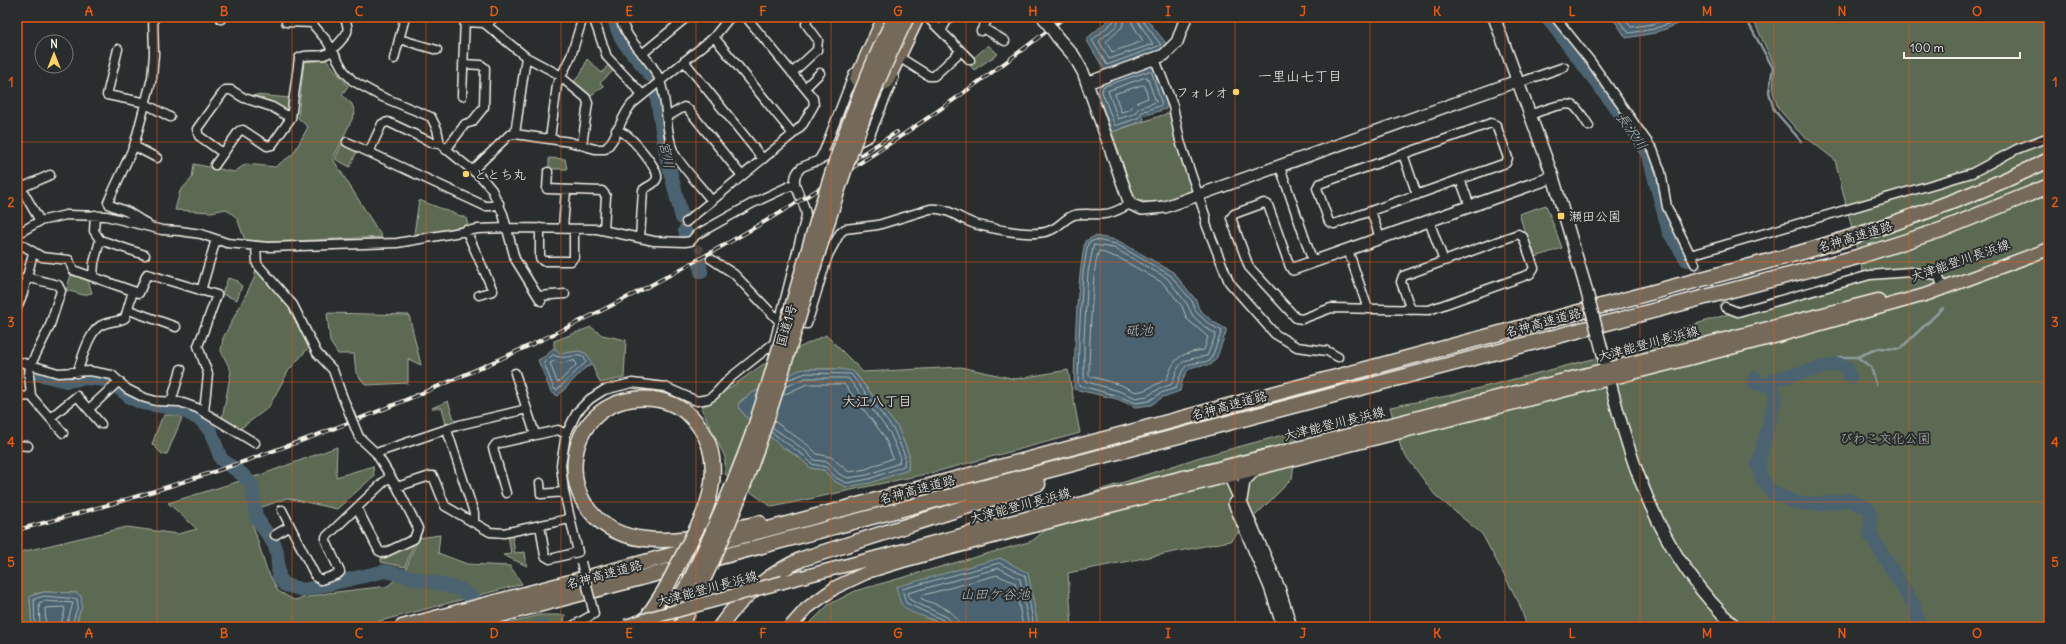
<svg xmlns="http://www.w3.org/2000/svg" width="2066" height="644" viewBox="0 0 2066 644" font-family="Delius,'Klee One',sans-serif">
	<rect width="100%" height="100%" fill="#2a2d2e"/>
	<filter id="ink" filterUnits="userSpaceOnUse"><feTurbulence type="fractalNoise" baseFrequency=".025" numOctaves="2"/><feDisplacementMap in="SourceGraphic" scale="8" xChannelSelector="R" yChannelSelector="G"/><feConvolveMatrix kernelMatrix="1 2 1 2 8 2 1 2 1" color-interpolation-filters="sRGB"/></filter>
	<g filter="url(#ink)">
		<path fill="#5b6a53" stroke="#a8ae9e" fill-rule="evenodd" d="M1752 17H2049V627H1527L1519 603 1482 534 1435 495 1402 451 1390 407 1452 395 1663 341V334L1863 273 1835 160 1798 131 1778 108 1773 92 1775 67Z
			M988 45 998 54 974 70 968 63Z
			M587 59 602 73 608 65 614 70 600 83 604 86 590 96 573 83 582 72Z
			M327 60 348 86 342 95 352 104 355 113 333 159 382 237 246 243 237 218 226 209 211 212 175 210 180 191 192 178 194 164 234 172 246 164 275 167 293 154 308 127 298 118 304 62Z
			M255 95 291 98 290 108 285 110 270 101 254 98Z
			M1172 112 1193 188 1190 191C1173 197 1150 210 1134 196L1112 132Z
			M342 144 357 151 350 167 335 159Z
			M549 158 565 159 567 169H549Z
			M419 200 466 218 469 229 414 234Z
			M1546 205 1562 248 1533 258 1519 214Z
			M256 268 291 306 311 345 289 370 268 408 237 431 222 419 231 371 221 351 223 338 254 279Z
			M71 275 88 280 92 293 83 295 66 290Z
			M228 278 238 281 239 284 242 286 237 300 222 294Z
			M327 313 409 315 421 365 408 359V383L366 385 356 373 354 354H338L330 342Z
			M591 327 602 335 626 340 624 378 600 383 587 354 579 351 560 354 554 347V341Z
			M826 335 863 372 961 367 1015 379 1068 370 1080 433 935 472 772 507 725 474V457L701 408 762 365ZM805 369H839L856 374 898 428 909 455 908 470 888 476 834 481 824 470 810 468 800 458 781 446 746 417 742 412 739 402 747 396Z
			M448 401 455 422 446 425 442 408H432Z
			M165 415H177L182 418 167 454H162L152 444 161 420Z
			M1298 431 1292 479 1230 541 1068 573 1072 627H1038L1028 574 1000 558 927 618 945 627H806L828 605 855 591 1032 541 1091 493 1200 457Z
			M337 447 336 477 373 466 374 476 337 509 287 498 249 512 266 568 278 591 294 600 328 593 388 586 406 569 418 538 440 535 438 553 467 564 510 566 522 584 357 627H300L296 623 278 627H74L78 619 81 596 76 593 44 592 34 594 30 599 32 627H17V553L127 527 178 534 197 529 168 503 263 474Z
			M512 534 515 553 525 552 527 566 503 555 511 554 508 535Z
			M415 541 405 567 381 562V558Z
			M539 615H565L564 624 560 627H497Z"/>
		<path fill="#4b646f" stroke="#8f9c9f" d="M1112 17H1145L1166 43V46L1160 51 1105 71 1086 39Z
			M1610 17H1696L1655 33 1626 38 1617 24Z
			M1150 66 1155 69 1167 104 1166 109 1143 116 1144 120 1112 132 1098 92 1100 84Z
			M1095 236 1117 240 1173 272 1196 300 1199 309 1212 321 1226 329V332L1217 357 1211 365C1188 365 1185 369 1180 391L1163 397 1151 405 1135 407 1117 399 1074 389C1075 340 1076 289 1085 241Z
			M553 348 560 354 579 351 587 354 592 365 585 368 558 396 551 392 538 360 547 355Z
			M805 369H839L853 371 898 428 909 455 908 470 870 483 846 487 834 481 824 470 810 468 800 458 781 446 746 417 739 408 738 404 752 393 799 370Z
			M1000 558 1028 573 1038 627H945C934 616 912 617 902 605 899 601 898 592 896 587Z
			M44 592 76 593 81 596 82 606 74 627H32L30 596Z"/>
		<g fill="none" stroke-linecap="round" stroke-linejoin="round">
			<path stroke="#b0b9b8" stroke-width="1" d="M1114 17 1113 22 1092 40 1107 65 1161 45 1143 21 1142 17
				M1119 17 1117 25 1099 41 1109 59 1153 44 1139 23 1137 17
				M1125 17 1122 27 1106 42 1112 52 1143 41 1133 25 1131 17
				M1616 17 1629 33 1654 29 1686 17
				M1623 17 1631 27 1653 24 1672 17
				M1150 71 1152 73 1162 105 1142 112 1138 118 1115 126 1102 92 1103 87Z
				M1147 77 1156 102 1139 108 1134 114 1118 119 1108 91Z
				M1143 85 1145 86 1148 98 1136 103 1129 110 1121 112 1115 94Z
				M1096 240 1116 244 1170 275 1192 301 1196 312 1209 324 1222 331 1210 361C1184 365 1185 361 1176 388L1161 393 1149 401 1136 403 1118 396 1078 385 1079 338 1083 272 1088 243Z
				M1094 245 1114 248 1167 278 1187 304 1193 316 1206 328 1216 334 1207 356C1182 360 1180 359 1172 384L1159 389 1147 396 1136 398 1119 391 1084 381V338L1088 273Z
				M1099 251 1121 259 1163 283 1182 306 1187 319 1208 337 1204 350C1181 353 1174 357 1167 379L1145 390 1136 392 1121 385 1089 376C1089 358 1092 261 1099 251Z
				M553 355C565 361 573 353 584 357L586 362 557 390 554 389 544 363Z
				M575 361 576 365 559 382H557L550 363 554 361 560 363Z
				M774 421 809 446 817 454 831 457 849 472 866 469 893 458 884 436 844 384H807L783 395
				M772 427 806 451 814 460 828 462 839 474 848 478 867 475 899 463 900 456 890 433 848 378H806L785 387
				M771 432 803 455 812 464 826 467 836 478 847 483 869 479 904 466 905 456 894 430 851 374 806 373 787 380
				M35 627 34 599 44 596 77 599 78 606 71 627
				M40 627 39 603 44 601 73 603 66 627
				M46 627 45 608 64 607 65 610 60 627
				M947 627 943 620 906 603 902 589 999 563 1025 576 1034 627
				M953 627 951 621 947 617 910 600 908 593 999 568 1020 579 1029 627
				M959 627C958 608 935 605 922 599L920 596 997 575 1015 583 1023 627"/>
			<path stroke="#8f9c9f" stroke-width="2.5" d="M1745 17 1773 68 1769 92 1774 110 1801 141
				M1857 357 1871 367 1876 384
				M1826 366 1839 357H1857L1879 348 1900 349 1943 308"/>
			<path stroke="#4b646f" stroke-width="14" d="M614 17C619 45 636 54 650 75
				M1547 17 1639 138 1649 157 1669 232 1687 260
				M656 92 666 155 682 218
				M685 230 687 238
				M700 265 701 272
				M17 369 66 381 85 378 106 380 113 383 131 398 142 403 181 409 201 420 211 432 221 459 243 475 252 485 256 517 274 544 277 552 279 577 285 585 304 590 385 571 460 589 475 600
				M1755 378 1754 383 1762 385 1769 384 1776 396 1758 466 1762 479 1773 493 1797 503 1821 504 1847 500 1867 507 1871 516 1870 534 1913 604 1920 627
				M1769 384 1776 379 1837 364 1846 367 1850 378
				M504 625 506 627
				M537 627 543 626"/>
			<path stroke="#484a4a" stroke-width="8" stroke-dasharray="8 4" stroke-linecap="butt" d="M696 247 711 259
				M1695 264 1725 307"/>
			<defs>
				<path id="street" d="M309 17 315 27 327 41 344 71 353 81 380 96 431 117 437 129 440 144 483 179 492 190 503 214 515 259 541 301
					M593 17 607 57 643 95
					M621 17C626 44 651 56 660 81 668 102 665 134 674 153 681 166 702 188 712 201
					M927 17 970 60
					M1555 17 1591 62 1653 150 1661 172 1667 207 1695 264
					M221 19 222 17
					M286 22 313 23
					M465 22 484 23 526 57 556 73 586 98 588 103 582 145
					M622 24 630 17
					M487 25 494 17
					M983 28 1005 41
					M941 31 949 17
					M981 31 989 17
					M714 37 793 134
					M399 39 437 50
					M118 49 107 95 142 102 170 117
					M642 54 687 17
					M394 59 405 17
					M902 59 929 76H934L961 51
					M1155 59 1173 106 1180 141 1206 218V224L1229 282 1275 334 1297 347 1327 351 1338 357
					M684 61 763 159
					M792 73 817 50 818 40 806 24 808 17
					M1518 83 1564 67
					M805 88 820 73
					M462 96 465 18
					M1530 115C1539 112 1566 100 1574 106 1580 111 1585 120 1589 126
					M667 117 684 107 688 109 742 176
					M1491 123 1496 125 1508 158 1506 163 1334 224 1329 222 1317 188 1319 184Z
					M616 130C619 131 622 132 625 134 633 139 659 169 657 178 655 185 647 186 643 190L640 238
					M515 134 526 57
					M550 139 557 85 571 56 583 17
					M347 142 485 206H492L499 203
					M853 145 869 137 894 78
					M134 146 157 158
					M446 150 465 124 472 122 484 107 485 68 481 65 463 64
					M369 152 382 124 388 122 433 143 440 144
					M223 153 199 136 197 129 225 90H231L244 98 272 107 291 118
					M1403 154 1417 195
					M818 161 824 151 854 73
					M215 165 239 131 243 130 267 146 272 145 291 118 299 58C307 53 315 57 324 55 331 53 333 48 338 44 347 34 351 31 344 17
					M1280 167 1313 262
					M473 170 509 135 515 134 570 142 595 149H605C618 138 620 117 632 104L714 37 730 17
					M548 172 547 189 602 191 606 196 604 230
					M1460 179 1470 206
					M1371 211 1380 238
					M40 221 21 188 50 175
					M1429 221 1444 261
					M686 222 793 134 803 124 814 105 813 98 746 17
					M147 224 128 212 110 205 108 202 134 146 152 78 154 54 153 17
					M540 228V258L543 261H571L574 257V229
					M563 228 566 190
					M466 230 493 291 479 295
					M17 234 40 221 66 215 106 216 162 230 180 231 201 234 227 243 268 247 397 243 478 229 507 228 597 229 654 241 685 242 691 241 696 235 753 203 794 184
					M100 240 145 255
					M17 242 42 257 69 260 73 270 133 291 125 318C118 322 111 321 104 324 89 328 82 360 77 373
					M256 247 257 264 293 305 317 353 333 370 341 393
					M1348 250 1368 309
					M1690 255 1972 173 2017 149 2049 137
					M711 259 734 274 779 321 807 324 828 255 840 233 845 229 878 225 930 209C949 207 960 220 978 225 996 229 1034 238 1051 230 1059 227 1065 218 1074 215 1083 213 1095 215 1104 214 1113 214 1122 208 1130 204
					M1293 269 1290 267 1268 205 1264 203 1234 214 1231 218 1249 267 1296 318 1302 319 1331 308 1429 310 1530 274 1534 268 1523 237 1518 234 1403 276 1401 282 1411 310
					M93 276 94 263 100 240 94 231 95 215
					M26 277 58 285 61 291 49 328 30 366 29 375 31 396 63 433
					M133 291 139 293 147 274 217 295 198 346 208 374 204 412
					M201 291 216 239
					M538 296 565 294
					M1725 307 1738 312 1870 275 1910 272 1938 275 1941 283
					M17 308 23 293 33 253
					M129 310 176 327
					M17 361 58 373 90 371 112 375 127 389 145 398 156 401 180 402 197 408 255 443
					M515 373 535 434
					M17 397 31 396
					M171 402 181 369
					M89 409 119 381
					M50 418 77 396 101 424
					M447 430 474 513V522
					M359 437 376 453
					M17 445 28 446
					M540 483 541 494 564 492
					M397 487 430 476H433L445 506 490 532 504 533 569 519
					M506 493 493 448 496 444 558 430 566 434
					M357 508 379 551 384 553 414 539 418 528 397 487 376 453 459 425 527 409
					M282 510 316 577 321 580 338 574 340 572 326 541V537L390 476
					M540 525 545 556 550 559 578 552 564 492 561 465 566 434 577 412 590 399 604 390 632 383 665 387 697 401 708 399 714 395 730 378 774 343 806 216C806 198 784 182 802 167L841 151
					M275 535 290 526
					M571 627 594 614 593 610"/>
				<path id="secondary" d="M1494 17 1553 177 1585 285
					M1058 38 1074 56 1083 72 1130 204 1142 209 1165 207 1517 81
					M1087 83 1164 55 1177 42 1186 17
					M1293 269 1553 177
					M1602 350C1627 452 1655 554 1736 627
					M1226 468 1279 588 1291 627
					M1241 500 1244 481 1256 469
					M1234 503 1270 587 1283 627"/>
				<path id="primary" d="M783 582 1140 488 1878 300
					M790 627 807 608 836 587 870 571 903 561 1075 515 1774 337 1928 294 2049 249"/>
				<path id="highway" d="M857 79 885 17
					M886 82 917 17
					M702 518C715 488 719 453 699 426 689 411 671 401 653 399 556 390 544 528 645 539 683 544 722 531 759 523
					M402 627 1799 253C1885 228 1968 199 2049 160
					M455 627 1857 257 1941 230 2049 186
					M641 627 665 590
					M662 627 689 583
					M681 627 703 580
					M720 627C741 596 768 575 802 559L1038 484"/>
			</defs>
			<use href="#street" stroke="#f4f1e8" stroke-width="11"/>
			<use href="#secondary" stroke="#f4f1e8" stroke-width="14"/>
			<use href="#primary" stroke="#f4f1e8" stroke-width="15"/>
			<use href="#highway" stroke="#f4f1e8" stroke-width="17"/>
			<use href="#street" stroke="#2a2d2e" stroke-width="8"/>
			<use href="#secondary" stroke="#2a2d2e" stroke-width="11"/>
			<use href="#primary" stroke="#746a5a" stroke-width="12"/>
			<use href="#highway" stroke="#746a5a" stroke-width="14"/>
			<defs>
				<path id="rail" d="M826 177 897 132
					M17 530C395 432 757 259 1065 17"/>
			</defs>
			<use href="#rail" stroke="#f4f1e8" stroke-width="4"/>
			<use href="#rail" stroke="#2a2d2e" stroke-width="2.5" stroke-dasharray="8" stroke-linecap="butt"/>
			<defs>
				<path id="street-bridge" d="M341 393 359 437
					M581 562 593 610"/>
				<path id="secondary-bridge" d="M1043 17 1058 38
					M1585 285 1602 350"/>
				<path id="primary-bridge" d="M626 626 654 617 783 582"/>
				<path id="highway-bridge" d="M703 580C791 399 817 196 907 17
					M689 583C712 535 734 486 752 436 800 296 828 150 895 17
					M665 590 702 518"/>
			</defs>
			<use href="#street-bridge" stroke="#f4f1e8" stroke-width="11" stroke-linecap="butt"/>
			<use href="#secondary-bridge" stroke="#f4f1e8" stroke-width="14" stroke-linecap="butt"/>
			<use href="#primary-bridge" stroke="#f4f1e8" stroke-width="15" stroke-linecap="butt"/>
			<use href="#highway-bridge" stroke="#f4f1e8" stroke-width="17" stroke-linecap="butt"/>
			<use href="#street-bridge" stroke="#2a2d2e" stroke-width="8"/>
			<use href="#secondary-bridge" stroke="#2a2d2e" stroke-width="11"/>
			<use href="#primary-bridge" stroke="#746a5a" stroke-width="12"/>
			<use href="#highway-bridge" stroke="#746a5a" stroke-width="14"/>
		</g>
	</g>
	<path fill="none" stroke="#e8590c" stroke-width="1" stroke-opacity="0.55" d="M157 17V627M292 17V627M426 17V627M561 17V627M696 17V627M831 17V627M966 17V627M1100 17V627M1235 17V627M1370 17V627M1505 17V627M1640 17V627M1774 17V627M1909 17V627M17 142H2049M17 262H2049M17 382H2049M17 502H2049"/>
	<g fill="#ffd166" stroke="#2a2d2e" stroke-width="1.5">
		<circle cx="1236" cy="92" r="4"/>
		<circle cx="466" cy="174" r="4"/>
		<rect x="1557" y="212" width="8" height="8" rx="2"/>
	</g>
	<g text-anchor="middle" stroke-width="4" stroke-linejoin="round" paint-order="stroke">
		<g font-size="13" fill="#f4f1e8" stroke="#2a2d2e" text-anchor="start">
			<text x="1228" y="97" text-anchor="end">フォレオ</text>
			<text x="474" y="179">ととち丸</text>
			<text x="1569" y="221">瀬田公園</text>
		</g>
		<g font-size="13" fill="#f4f1e8" stroke="#2a2d2e">
			<text transform="translate(1855 236) rotate(-17)" y="5">名神高速道路</text>
			<text transform="translate(1960 260) rotate(-19)" y="5">大津能登川長浜線</text>
			<text transform="translate(1543 322) rotate(-15)" y="5">名神高速道路</text>
			<text transform="translate(786 325) rotate(-74)" y="5">国道1号</text>
			<text transform="translate(1648 343) rotate(-15)" y="5">大津能登川長浜線</text>
			<text transform="translate(1229 405) rotate(-15)" y="5">名神高速道路</text>
			<text transform="translate(1334 423) rotate(-14)" y="5">大津能登川長浜線</text>
			<text transform="translate(917 489) rotate(-15)" y="5">名神高速道路</text>
			<text transform="translate(1020 505) rotate(-15)" y="5">大津能登川長浜線</text>
			<text transform="translate(604 574) rotate(-15)" y="5">名神高速道路</text>
			<text transform="translate(707 588) rotate(-15)" y="5">大津能登川長浜線</text>
		</g>
		<g font-size="13" fill="#afb4a5" stroke="#2a2d2e">
			<text x="1885" y="443">びわこ文化公園</text>
		</g>
		<g font-size="14" fill="#f4f1e8" stroke="#2a2d2e">
			<text x="1300" y="81">一里山七丁目</text>
			<text x="877" y="406">大江八丁目</text>
		</g>
		<g font-size="14" font-style="italic" fill="#b0b9b8" stroke="#2a2d2e">
			<text transform="translate(1632 131) rotate(55)" y="5">長沢川</text>
			<text transform="translate(667 155) rotate(78)" y="5">宮川</text>
			<text x="1139" y="335">砥池</text>
			<text x="995" y="599">山田ケ谷池</text>
		</g>
	</g>
	<rect width="2066" height="644" fill="none" stroke="#2a2d2e" stroke-width="44"/>
	<g transform="translate(54 54)"><circle r="19" fill="#2a2d2e" stroke="#7b7b78"/>
	<path d="M0-3L7 15L0 10L-7 15Z" fill="#ffd166"/>
	<text y="-6" font-size="11" font-weight="bold" text-anchor="middle" fill="#f4f1e8">N</text>
	</g>
	<path d="M1904 52v6h116v-6" fill="none" stroke="#f4f1e8" stroke-width="2"/>
	<text x="1910" y="52" font-size="12" fill="#f4f1e8" stroke="#2a2d2e" stroke-width="3" paint-order="stroke">100 m</text>
	<rect x="22" y="22" width="2022" height="600" fill="none" stroke="#e8590c" stroke-width="1.5"/>
	<g font-size="13" text-anchor="middle" font-weight="bold" fill="#e8590c">
		<text x="89" y="16">A</text>
		<text x="224" y="16">B</text>
		<text x="359" y="16">C</text>
		<text x="494" y="16">D</text>
		<text x="629" y="16">E</text>
		<text x="763" y="16">F</text>
		<text x="898" y="16">G</text>
		<text x="1033" y="16">H</text>
		<text x="1168" y="16">I</text>
		<text x="1303" y="16">J</text>
		<text x="1437" y="16">K</text>
		<text x="1572" y="16">L</text>
		<text x="1707" y="16">M</text>
		<text x="1842" y="16">N</text>
		<text x="1977" y="16">O</text>
		<text x="11" y="87">1</text>
		<text x="2055" y="87">1</text>
		<text x="11" y="207">2</text>
		<text x="2055" y="207">2</text>
		<text x="11" y="327">3</text>
		<text x="2055" y="327">3</text>
		<text x="11" y="447">4</text>
		<text x="2055" y="447">4</text>
		<text x="11" y="567">5</text>
		<text x="2055" y="567">5</text>
		<text x="89" y="638">A</text>
		<text x="224" y="638">B</text>
		<text x="359" y="638">C</text>
		<text x="494" y="638">D</text>
		<text x="629" y="638">E</text>
		<text x="763" y="638">F</text>
		<text x="898" y="638">G</text>
		<text x="1033" y="638">H</text>
		<text x="1168" y="638">I</text>
		<text x="1303" y="638">J</text>
		<text x="1437" y="638">K</text>
		<text x="1572" y="638">L</text>
		<text x="1707" y="638">M</text>
		<text x="1842" y="638">N</text>
		<text x="1977" y="638">O</text>
	</g>
</svg>
